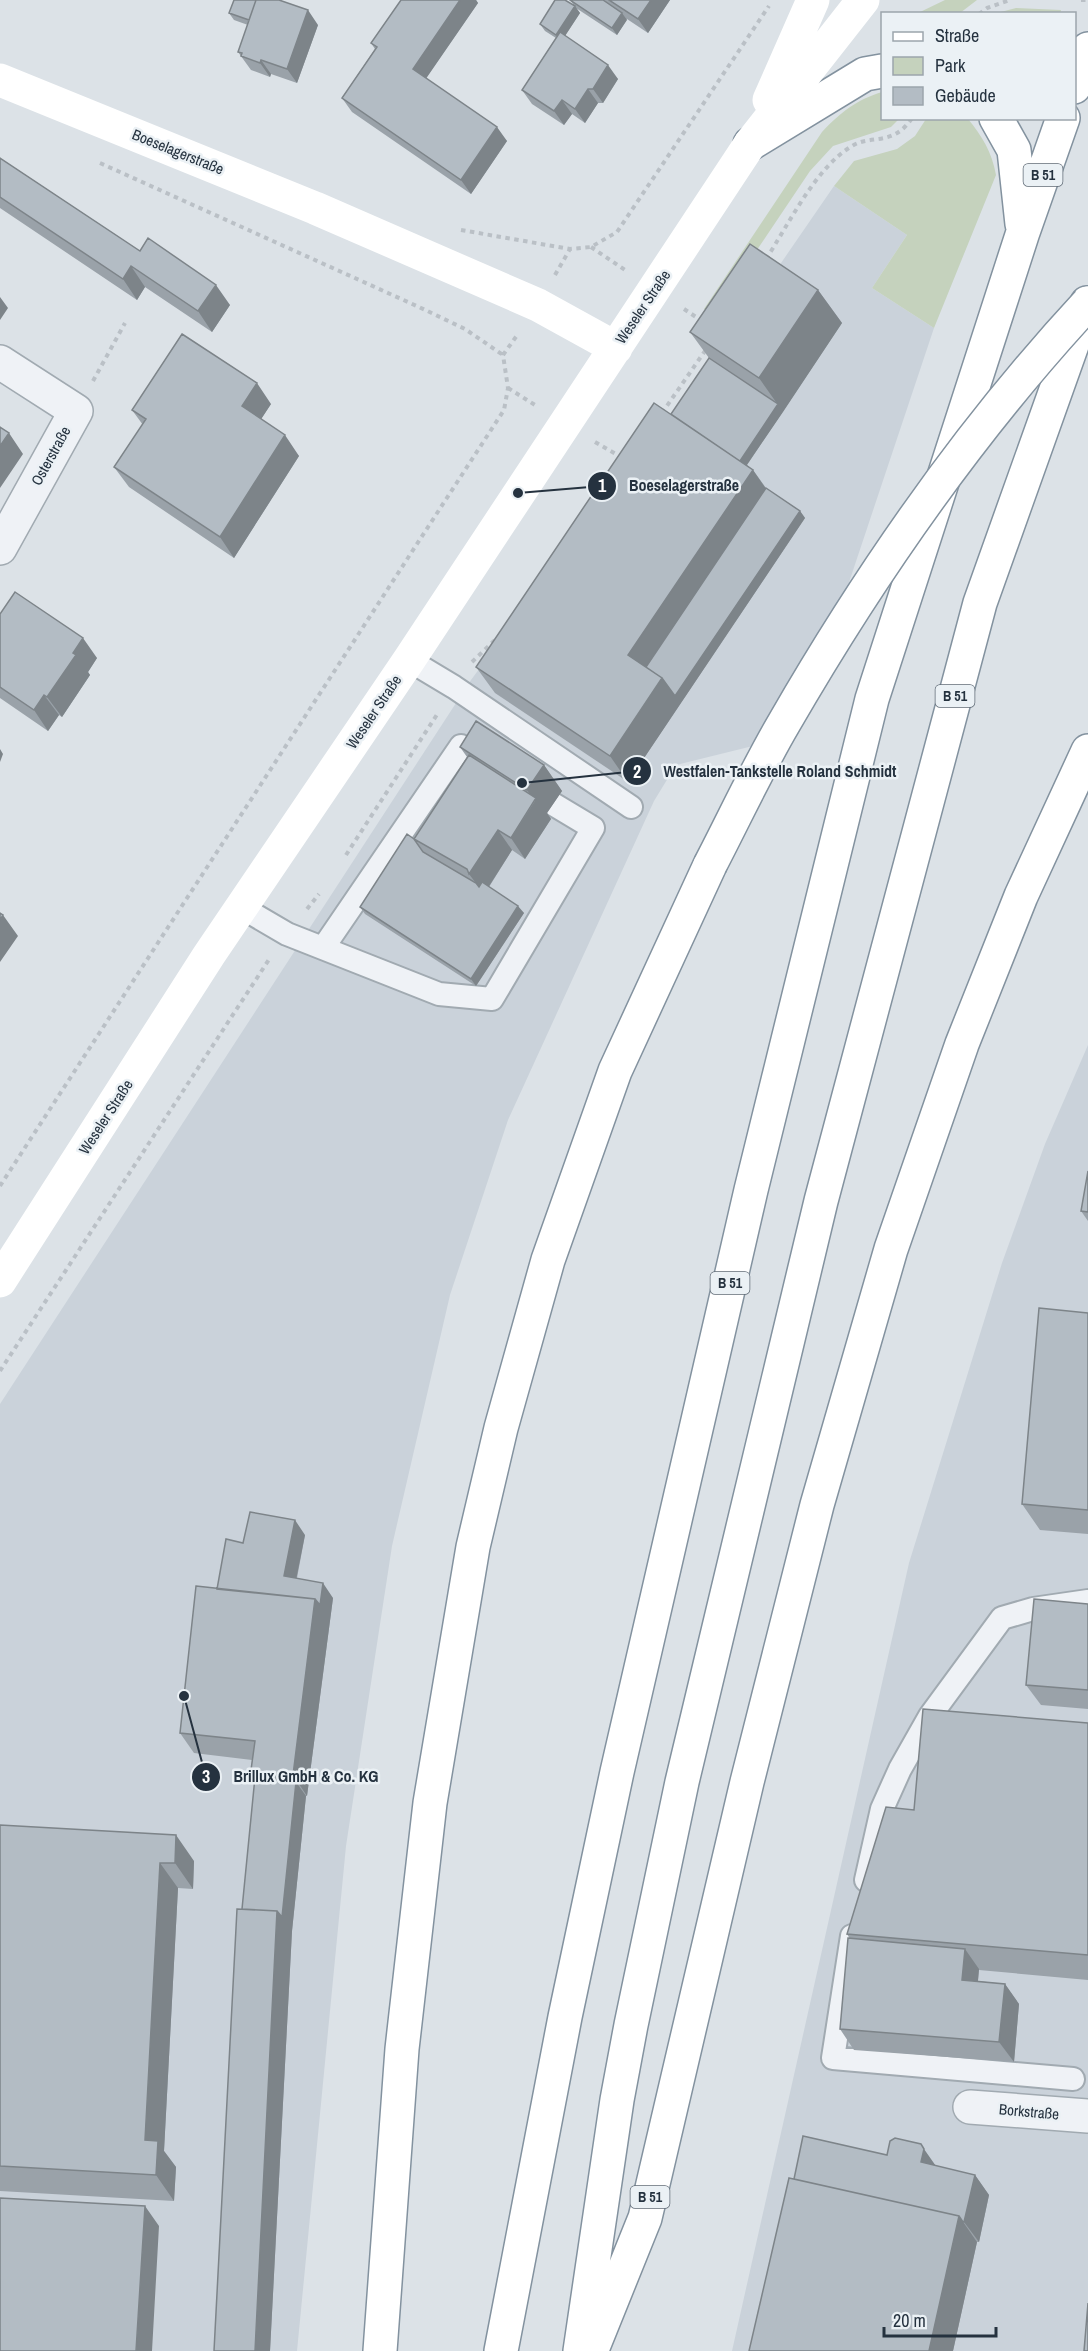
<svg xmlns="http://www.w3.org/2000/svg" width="1088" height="2351" viewBox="0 0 1088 2351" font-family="'Archivo Narrow',sans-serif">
	<rect width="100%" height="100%" fill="#dce2e7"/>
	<path fill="#cad2da" d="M834 186 907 235 872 288 934 328 798 735 676 765 654 801 508 1120 450 1295 392 1546 346 1846 297 2351H0V1404L471 680 488 657 543 609Z
		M1088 1045V2351H732L909 1563 1002 1263 1045 1144Z"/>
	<path fill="#c5d2bd" d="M945 0H977L960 13H918Z
		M1016 8 1061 10 1060 13H997Z
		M882 92V118L899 119 891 127 833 146 810 171 714 314 704 309 822 132C841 112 856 100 882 92Z
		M926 119H968C982 136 992 152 996 175L934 328 872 288 907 235 834 186 854 161 897 149 915 136Z"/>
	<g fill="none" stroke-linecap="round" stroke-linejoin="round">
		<defs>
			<path id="lane" d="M409 660 454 687 631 807
				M241 907 287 934 439 994 492 999 593 828 553 804
				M323 948 461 746
				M866 1880 882 1809 900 1769 930 1716 1002 1618 1033 1609 1088 1601
				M852 1936 833 2058 1073 2079"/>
			<path id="street" d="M0 362 76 411 0 548
				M970 2107 1088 2116"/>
			<path id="highway" d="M1074 87 1088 49
				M996 118 1014 150 1022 224
				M750 144 865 74 882 71
				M593 2347 645 2218 747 1782 817 1505 891 1249 962 1044 1021 896 1088 751
				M380 2351 402 2049 430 1803 473 1547 501 1428 548 1260 615 1071 710 865
				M501 2351 565 2017 617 1772 751 1190 872 699 1023 232 1063 118
				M580 2351 617 2100 631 2025 682 1782 821 1201 980 603 1087 303"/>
		</defs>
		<use href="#lane" stroke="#a1aab1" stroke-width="26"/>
		<use href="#street" stroke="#a1aab1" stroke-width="36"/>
		<use href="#highway" stroke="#83929f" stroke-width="36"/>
		<path stroke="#bac0c6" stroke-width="4" stroke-dasharray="4.5 4.5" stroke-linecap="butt" d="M1081 0H1088
			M979 14 987 8 1010 0
			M100 163 419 307 465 329 503 355
			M461 230 570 249 591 247 617 232 769 6
			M591 247 625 270
			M766 259C789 224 816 167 852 146 871 134 893 147 912 118
			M555 275 570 249
			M684 309 702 321
			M93 381 125 323
			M508 388 535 405
			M662 413 707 348
			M595 442 623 458
			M472 662 497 638
			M346 855 438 713
			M307 909 319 894
			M0 1186 504 410 508 388 503 355 518 334
			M0 1371 270 958"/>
		<use href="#lane" stroke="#eff2f6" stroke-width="22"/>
		<use href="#street" stroke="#eff2f6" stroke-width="33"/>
		<path stroke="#fff" stroke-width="33" d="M0 80 315 208 538 305 616 348
			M769 100 813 0
			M0 1281 209 955 409 660 750 144 863 0"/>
		<use href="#highway" stroke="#fff" stroke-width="33"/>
		<defs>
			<path id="highway-bridge" d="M710 865C735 817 757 769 784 723 870 574 971 429 1088 303"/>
		</defs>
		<use href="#highway-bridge" stroke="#83929f" stroke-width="36" stroke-linecap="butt"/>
		<use href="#highway-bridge" stroke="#fff" stroke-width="33"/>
	</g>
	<path fill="#9aa2a9" d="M401 0H476L478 3 426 78 507 141 471 194 352 112 342 98 375 49 371 43Z
		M570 0H670L648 33 627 19 617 35 576 8 580 13 565 36 618 79 603 103H598L585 123 572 114 564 125 532 104 522 90 556 38 545 31 540 24 573 4Z
		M229 13 318 25 297 83 271 74 270 77 251 70 238 52 248 25 234 20Z
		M0 158 140 251 230 305 212 332 145 287 137 300 0 208Z
		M818 290 842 323 747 465 753 470 766 488 800 511 805 518 628 782 495 693 476 667 671 414 709 358 690 332Z
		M271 404 261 419 299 456 234 558 129 487 114 467 143 425 132 410Z
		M0 614 97 658 88 672 90 675 62 717 59 715 48 731 0 698Z
		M460 747 544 765 562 791 547 813 551 819 525 859 512 850 489 887 524 913 476 986 365 914 360 907 414 839 467 757Z
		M1088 1171V1221L1081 1211Z
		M1088 1313V1534L1040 1530 1022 1504Z
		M305 1535 297 1578 333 1598 307 1796H306L292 1931 270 2351H214L242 1909 255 1777 251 1770 252 1760 194 1753 180 1733 217 1589 243 1543Z
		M1088 1604V1709L1041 1705 1026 1685Z
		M1088 1723V1980L979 1970 978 1981 1005 1984 1019 2004 1014 2062 854 2050 840 2029 850 1939 847 1934 914 1810Z
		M0 1825 194 1861 193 1889 178 1888 164 2151 176 2167 174 2201 0 2191Z
		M936 2166 975 2175 989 2195 979 2242H977L953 2351H749L794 2179Z"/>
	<path fill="#7d8489" d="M460 0H476L478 3 423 83 413 69Z
		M651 0H670L648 33 638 19Z
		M575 6 580 13 561 42 556 35Z
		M308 10 318 25 297 83 287 69Z
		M622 13 627 20 617 35 612 28Z
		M261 60 271 74 270 77 260 63Z
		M608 65 618 79 603 103 593 89Z
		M588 89 598 103 585 123 575 109Z
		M562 100 572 114 564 125 554 111Z
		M497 127 507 141 471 194 461 180Z
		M131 266 145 287 137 300 123 279Z
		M216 285 230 305 212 332 198 311Z
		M818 290 842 323 783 412 759 378Z
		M0 297 8 308 0 320Z
		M257 383 271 404 256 427 242 406Z
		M778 404 783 412 740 475 735 467Z
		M9 433 23 454 0 488V446Z
		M285 435 299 456 234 558 220 537Z
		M753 470 771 496 648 678 628 655Z
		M800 511 805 518 628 782 610 756 662 678Z
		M83 638 97 658 88 672 90 675 62 717 47 697 73 653Z
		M44 695 59 715 48 731 34 710Z
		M0 749 3 754 0 762Z
		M544 765 562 791 547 813 551 819 525 859 511 838 535 801 527 790Z
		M498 830 512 850 484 894 469 874Z
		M518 906 524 913 476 986 471 979Z
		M3 915 18 936 0 962V920Z
		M295 1520 305 1535 294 1590 284 1576Z
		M323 1583 333 1598 307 1796 293 1775 315 1599Z
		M296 1782 306 1796 292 1931 270 2351H255L277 1911Z
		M176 1835 194 1861 193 1889 175 1863Z
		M160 1863 178 1888 164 2151 176 2167 174 2201 156 2175 145 2140Z
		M965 1949 979 1969 976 2001 962 1980Z
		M1005 1984 1019 2004 1014 2062 999 2042Z
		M924 2149 938 2169 921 2162Z
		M975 2175 989 2195 979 2242 964 2222Z
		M145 2206 159 2226 152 2351H136Z
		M959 2216 977 2242 953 2351H929Z"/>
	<path fill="#b3bcc4" stroke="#7d8489" stroke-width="1.5" d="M234 0H256L249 20 229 13Z
		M256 0H279L308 10 287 69 261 60 260 63 241 56 242 53 238 52Z
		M401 0H460L413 69 497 127 461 180 342 98 377 47 371 43Z
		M555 0H565L575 6 556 35 540 24Z
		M570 0H603L622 13 612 28Z
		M609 0H651L638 19Z
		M560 32 608 65 593 89H588L575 109 562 100 554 111 522 90Z
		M0 158 140 251 148 238 216 285 198 311 131 266 123 279 0 197Z
		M750 244 818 290 759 378 690 332Z
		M182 334 257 383 242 406 285 435 220 537 114 467 146 419 132 410Z
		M709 358 778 404 740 461 671 414Z
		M654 403 753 470 628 655 662 678 610 756 476 667Z
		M0 427 9 433 0 446Z
		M766 488 800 511 675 696 662 678 646 667Z
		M15 592 83 638 73 653 76 655 47 697 44 695 34 710 0 687V614Z
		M476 721 544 765 527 790 460 747Z
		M469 755 536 798 511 838 498 830 469 874 467 869 414 839Z
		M407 834 414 839 423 852 476 883 479 887 482 882 518 906 471 979 360 907Z
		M0 913 3 915 0 920Z
		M1088 1171V1212L1081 1211Z
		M1039 1308 1088 1313V1510L1022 1504Z
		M250 1512 295 1520 284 1576 323 1583 320 1605 315 1599 217 1589 226 1539 243 1543Z
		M196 1586 315 1599 293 1775 251 1770 255 1741 180 1733Z
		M1034 1599 1088 1604V1690L1026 1685Z
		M923 1709 1088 1723V1955L847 1934 886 1807 914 1810Z
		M255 1777 296 1782 282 1917 277 1911 242 1909Z
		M0 1825 176 1835 175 1863H160L145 2140 158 2141 156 2175 0 2166Z
		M237 1909 277 1911 255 2351H214Z
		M848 1938 965 1949 962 1980 1005 1984 999 2042 840 2029Z
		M803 2136 887 2155 890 2141 895 2138 921 2144 924 2149 921 2162 975 2175 964 2222H963L959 2216 794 2179Z
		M789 2178 959 2216 929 2351H749Z
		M0 2198 145 2206 136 2351H0Z
		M1088 2303V2351H1084Z"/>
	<g text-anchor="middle" stroke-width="5" stroke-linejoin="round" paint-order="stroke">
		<g fill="#ebf1f5" stroke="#606b76" stroke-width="1.5">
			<rect x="1023.5" y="164" width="39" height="22" rx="4.5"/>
			<rect x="935.5" y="685" width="39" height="22" rx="4.5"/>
			<rect x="710.5" y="1272" width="39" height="22" rx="4.5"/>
			<rect x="630.5" y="2186" width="39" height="22" rx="4.5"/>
		</g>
		<g font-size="14" font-weight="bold" fill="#25323f">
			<text x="1043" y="180">B 51</text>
			<text x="955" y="701">B 51</text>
			<text x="730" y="1288">B 51</text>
			<text x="650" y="2202">B 51</text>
		</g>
		<g font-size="15" fill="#25323f" stroke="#ebf1f5">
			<text transform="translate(178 152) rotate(22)" y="5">Boeselagerstraße</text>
			<text transform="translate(643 307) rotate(-56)" y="5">Weseler Straße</text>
			<text transform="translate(51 456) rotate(-61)" y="5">Osterstraße</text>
			<text transform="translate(374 712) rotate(-56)" y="5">Weseler Straße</text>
			<text transform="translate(106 1117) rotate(-57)" y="5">Weseler Straße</text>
			<text transform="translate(1029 2112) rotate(5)" y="5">Borkstraße</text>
		</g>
	</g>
	<path fill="none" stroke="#25323f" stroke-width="2" d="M518 493L602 486M522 783L637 771M184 1696L206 1777"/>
	<g fill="#25323f" stroke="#ebf1f5" stroke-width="2">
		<circle cx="518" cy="493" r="6"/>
		<circle cx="522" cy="783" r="6"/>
		<circle cx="184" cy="1696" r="6"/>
		<circle cx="602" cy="486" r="15"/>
		<circle cx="637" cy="771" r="15"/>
		<circle cx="206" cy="1777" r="15"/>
	</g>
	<g font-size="18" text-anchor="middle" font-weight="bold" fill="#fff">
		<text x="602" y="492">1</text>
		<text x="637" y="778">2</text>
		<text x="206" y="1783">3</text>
	</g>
	<g font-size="16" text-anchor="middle" font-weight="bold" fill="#25323f" stroke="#ebf1f5" stroke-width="5" stroke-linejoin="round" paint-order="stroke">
		<text x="684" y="491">Boeselagerstraße</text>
		<text x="780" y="777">Westfalen-Tankstelle Roland Schmidt</text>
		<text x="306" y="1782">Brillux GmbH &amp; Co. KG</text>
	</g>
	<rect x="881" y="12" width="195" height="108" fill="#ebf1f5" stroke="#9ca5ac" stroke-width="1.5"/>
	<rect x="893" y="32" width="30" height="9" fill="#ffffff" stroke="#9ca5ac" stroke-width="1.5"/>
	<text x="935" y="42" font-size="18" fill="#25323f">Straße</text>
	<rect x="893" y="57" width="30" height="18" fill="#c5d2bd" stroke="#9ca5ac" stroke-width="1.5"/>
	<text x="935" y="72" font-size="18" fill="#25323f">Park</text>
	<rect x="893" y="87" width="30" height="18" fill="#b3bcc4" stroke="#9ca5ac" stroke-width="1.5"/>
	<text x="935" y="102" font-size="18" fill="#25323f">Gebäude</text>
	<path d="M884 2327v9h112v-9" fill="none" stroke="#25323f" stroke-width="3"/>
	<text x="893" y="2327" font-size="18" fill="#25323f" stroke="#ebf1f5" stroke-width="4.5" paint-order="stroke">20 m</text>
</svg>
